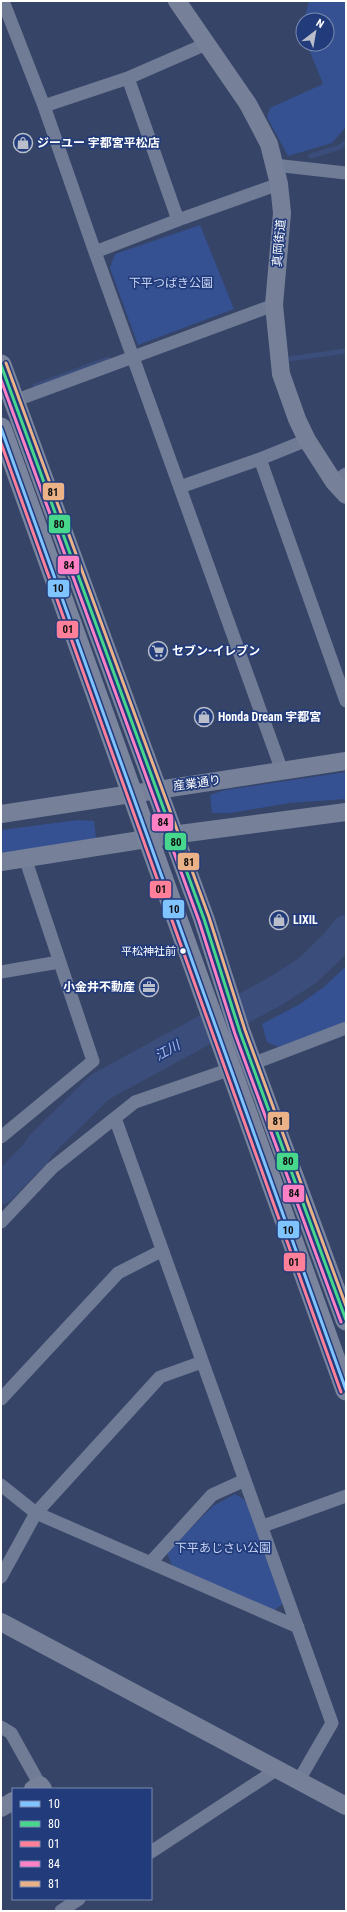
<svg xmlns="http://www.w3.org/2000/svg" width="347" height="1912" viewBox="0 0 347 1912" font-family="'Roboto Condensed','Noto Sans JP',sans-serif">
	<rect width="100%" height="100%" fill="#364467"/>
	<path fill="#355191" d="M309 1H346V127L332 143 288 156 267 117 270 108 323 84 307 44H327V20H304Z
		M200 225 234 309 138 345 110 268 115 254Z
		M346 772V799L290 803 231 813H212L210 795 225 790Z
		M78 820 94 821 96 838 1 857V830Z
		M346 966V1023L278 1047 267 1042 262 1024 300 1004 324 987Z
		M235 1494 245 1500 284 1603 273 1611 172 1566 167 1552 213 1506Z"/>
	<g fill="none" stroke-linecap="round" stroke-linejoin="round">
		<path stroke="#3b4d7b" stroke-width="5" d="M311 156 340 147 346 142
			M289 359 346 351
			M35 386 108 359"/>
		<path stroke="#3b4d7b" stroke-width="30" d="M1 1189 36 1153 41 1145 100 1087 274 992 307 971 333 946 346 930"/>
		<path stroke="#707b96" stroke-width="13" d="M3 1 44 106 95 252 282 771
			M128 78 178 220
			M44 106 128 78 206 44
			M274 165 346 173
			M95 252 178 220 279 184
			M14 401 274 305
			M260 459 346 701
			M334 482 346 474
			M180 487 260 459 307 440
			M1 972 59 962
			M252 1064 346 1028
			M115 1118 332 1723 299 1780
			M1 1137 93 1061 25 858
			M1 1222 52 1168 135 1102 231 1069
			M1 1399 118 1273 161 1251
			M1 1485 36 1513 298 1627
			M263 1526 346 1496
			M151 1562 212 1495 245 1480
			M1 1577 36 1513 160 1377 202 1362
			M1 1727 11 1733 40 1785
			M151 1852 279 1768
			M61 1911 79 1899"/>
		<path stroke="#778099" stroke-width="18" d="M177 1 248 104 269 144 279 184 282 213 274 305 281 374 297 419 307 440 334 482 346 495
			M1 814 346 761
			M1 862 172 835 346 812
			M1 1622 346 1806
			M33 1789 40 1785 43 1789
			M1 1808 13 1801"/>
		<path stroke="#7a849d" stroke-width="21" d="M1 365 204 919 240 1032 346 1320
			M1 428 346 1390"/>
		<defs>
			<path id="bus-1" d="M1 428 346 1390"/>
			<path id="bus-2" d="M1 365 204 919 240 1032 346 1320"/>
			<path id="bus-3" d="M1 443 341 1392"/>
			<path id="bus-4" d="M1 380 199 921 235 1034 341 1322"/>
			<path id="bus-5" d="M6 363 209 917 245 1030 346 1306"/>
		</defs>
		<use href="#bus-1" stroke="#223b7b" stroke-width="6"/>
		<use href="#bus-2" stroke="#223b7b" stroke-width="6"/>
		<use href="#bus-3" stroke="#223b7b" stroke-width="6"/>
		<use href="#bus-4" stroke="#223b7b" stroke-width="6"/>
		<use href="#bus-5" stroke="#223b7b" stroke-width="6"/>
		<use href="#bus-1" stroke="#80c4ff" stroke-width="3"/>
		<use href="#bus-2" stroke="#46d78d" stroke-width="3"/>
		<use href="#bus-3" stroke="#ff8098" stroke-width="3"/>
		<use href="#bus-4" stroke="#ff80c5" stroke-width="3"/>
		<use href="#bus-5" stroke="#ebb288" stroke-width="3"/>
	</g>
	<defs>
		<symbol id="shop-ring" viewBox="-11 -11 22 22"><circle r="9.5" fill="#223b7b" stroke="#b9beca" stroke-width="1.5"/><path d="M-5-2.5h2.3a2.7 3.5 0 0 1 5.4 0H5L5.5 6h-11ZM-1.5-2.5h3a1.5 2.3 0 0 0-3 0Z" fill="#b9beca"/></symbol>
		<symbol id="supermarket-ring" viewBox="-11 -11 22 22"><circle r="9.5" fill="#223b7b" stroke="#b9beca" stroke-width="1.5"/><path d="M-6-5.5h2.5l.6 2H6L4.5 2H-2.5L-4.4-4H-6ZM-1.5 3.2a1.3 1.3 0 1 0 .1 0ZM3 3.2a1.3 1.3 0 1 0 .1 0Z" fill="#b9beca"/></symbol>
		<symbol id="office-ring" viewBox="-11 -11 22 22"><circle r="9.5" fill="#223b7b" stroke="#b9beca" stroke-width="1.5"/><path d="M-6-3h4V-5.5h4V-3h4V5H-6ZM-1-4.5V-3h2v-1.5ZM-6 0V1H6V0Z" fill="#b9beca"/></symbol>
	</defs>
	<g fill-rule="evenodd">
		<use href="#shop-ring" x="12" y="132" width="22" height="22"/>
		<use href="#supermarket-ring" x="147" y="640" width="22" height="22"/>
		<use href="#shop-ring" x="193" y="706" width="22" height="22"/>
		<use href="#shop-ring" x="268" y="909" width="22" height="22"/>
		<use href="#office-ring" x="138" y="976" width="22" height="22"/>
	</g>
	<circle fill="#fff" stroke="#223b7b" stroke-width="1.5" cx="183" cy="951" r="3.5"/>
	<g text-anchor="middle" stroke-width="3.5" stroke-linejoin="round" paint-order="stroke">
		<g font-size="11" fill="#fff" stroke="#223b7b" text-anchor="end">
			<text x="176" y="955">平松神社前</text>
		</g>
		<g font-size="12" font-weight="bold" fill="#fff" stroke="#223b7b" text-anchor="start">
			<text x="37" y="147">ジーユー 宇都宮平松店</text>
			<text x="172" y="655">セブン-イレブン</text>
			<text x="218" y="721">Honda Dream 宇都宮</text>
			<text x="293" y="924">LIXIL</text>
			<text x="135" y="991" text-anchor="end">小金井不動産</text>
		</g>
		<g font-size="12" fill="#fff" stroke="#223b7b">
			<text transform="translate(279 243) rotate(-85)" y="4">真岡街道</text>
			<text transform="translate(197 783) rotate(-8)" y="4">産業通り</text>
		</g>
		<g font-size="12" fill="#c7d5f4" stroke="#223b7b">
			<text x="171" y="287">下平つばき公園</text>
			<text x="223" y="1552">下平あじさい公園</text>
		</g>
		<g font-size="13" font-style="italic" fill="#afc2ed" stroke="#223b7b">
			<text transform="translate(167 1050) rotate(-29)" y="5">江川</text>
		</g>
	</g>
	<g stroke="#223b7b" stroke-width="1.5">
		<rect x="42" y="482" width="23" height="19" rx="4" fill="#ebb288"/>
		<rect x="48" y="514" width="23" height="20" rx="4" fill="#46d78d"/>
		<rect x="57" y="555" width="23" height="20" rx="4" fill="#ff80c5"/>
		<rect x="47" y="579" width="23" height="19" rx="4" fill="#80c4ff"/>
		<rect x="56" y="620" width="23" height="19" rx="4" fill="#ff8098"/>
		<rect x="151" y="813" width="23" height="19" rx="4" fill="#ff80c5"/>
		<rect x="164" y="832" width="23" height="19" rx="4" fill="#46d78d"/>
		<rect x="177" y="852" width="23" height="19" rx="4" fill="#ebb288"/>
		<rect x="149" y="880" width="23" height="19" rx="4" fill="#ff8098"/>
		<rect x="162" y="899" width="23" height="20" rx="4" fill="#80c4ff"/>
		<rect x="267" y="1111" width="23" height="20" rx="4" fill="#ebb288"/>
		<rect x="276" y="1152" width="23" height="19" rx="4" fill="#46d78d"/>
		<rect x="282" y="1184" width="23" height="19" rx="4" fill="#ff80c5"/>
		<rect x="277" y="1220" width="23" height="19" rx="4" fill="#80c4ff"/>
		<rect x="283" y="1252" width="23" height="20" rx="4" fill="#ff8098"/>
	</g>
	<g font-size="11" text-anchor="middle" font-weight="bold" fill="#111">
		<text x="53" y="496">81</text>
		<text x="59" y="528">80</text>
		<text x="69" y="569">84</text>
		<text x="58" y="592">10</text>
		<text x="68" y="633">01</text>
		<text x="163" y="826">84</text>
		<text x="176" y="846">80</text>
		<text x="189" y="866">81</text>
		<text x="161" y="893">01</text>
		<text x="174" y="913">10</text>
		<text x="278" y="1125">81</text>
		<text x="288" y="1165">80</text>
		<text x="294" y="1197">84</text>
		<text x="288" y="1234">10</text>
		<text x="294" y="1266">01</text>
	</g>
	<rect width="347" height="1912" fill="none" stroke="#ffffff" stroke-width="4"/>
	<rect x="12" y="1788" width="140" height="112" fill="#223b7b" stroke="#7a89b0"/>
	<rect x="20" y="1801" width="20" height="6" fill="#80c4ff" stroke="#7a89b0"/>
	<text x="48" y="1808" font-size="12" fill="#ffffff">10</text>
	<rect x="20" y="1821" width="20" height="6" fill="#46d78d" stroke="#7a89b0"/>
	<text x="48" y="1828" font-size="12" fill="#ffffff">80</text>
	<rect x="20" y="1841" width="20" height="6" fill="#ff8098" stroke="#7a89b0"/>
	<text x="48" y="1848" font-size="12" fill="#ffffff">01</text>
	<rect x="20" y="1861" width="20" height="6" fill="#ff80c5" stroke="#7a89b0"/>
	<text x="48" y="1868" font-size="12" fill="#ffffff">84</text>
	<rect x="20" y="1881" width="20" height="6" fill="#ebb288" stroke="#7a89b0"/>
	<text x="48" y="1888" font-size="12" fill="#ffffff">81</text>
	<g transform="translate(315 32) rotate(31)"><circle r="19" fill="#223b7b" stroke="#7a89b0"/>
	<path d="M0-3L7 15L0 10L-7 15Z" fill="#b9beca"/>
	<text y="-6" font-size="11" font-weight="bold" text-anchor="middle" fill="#ffffff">N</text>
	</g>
</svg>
